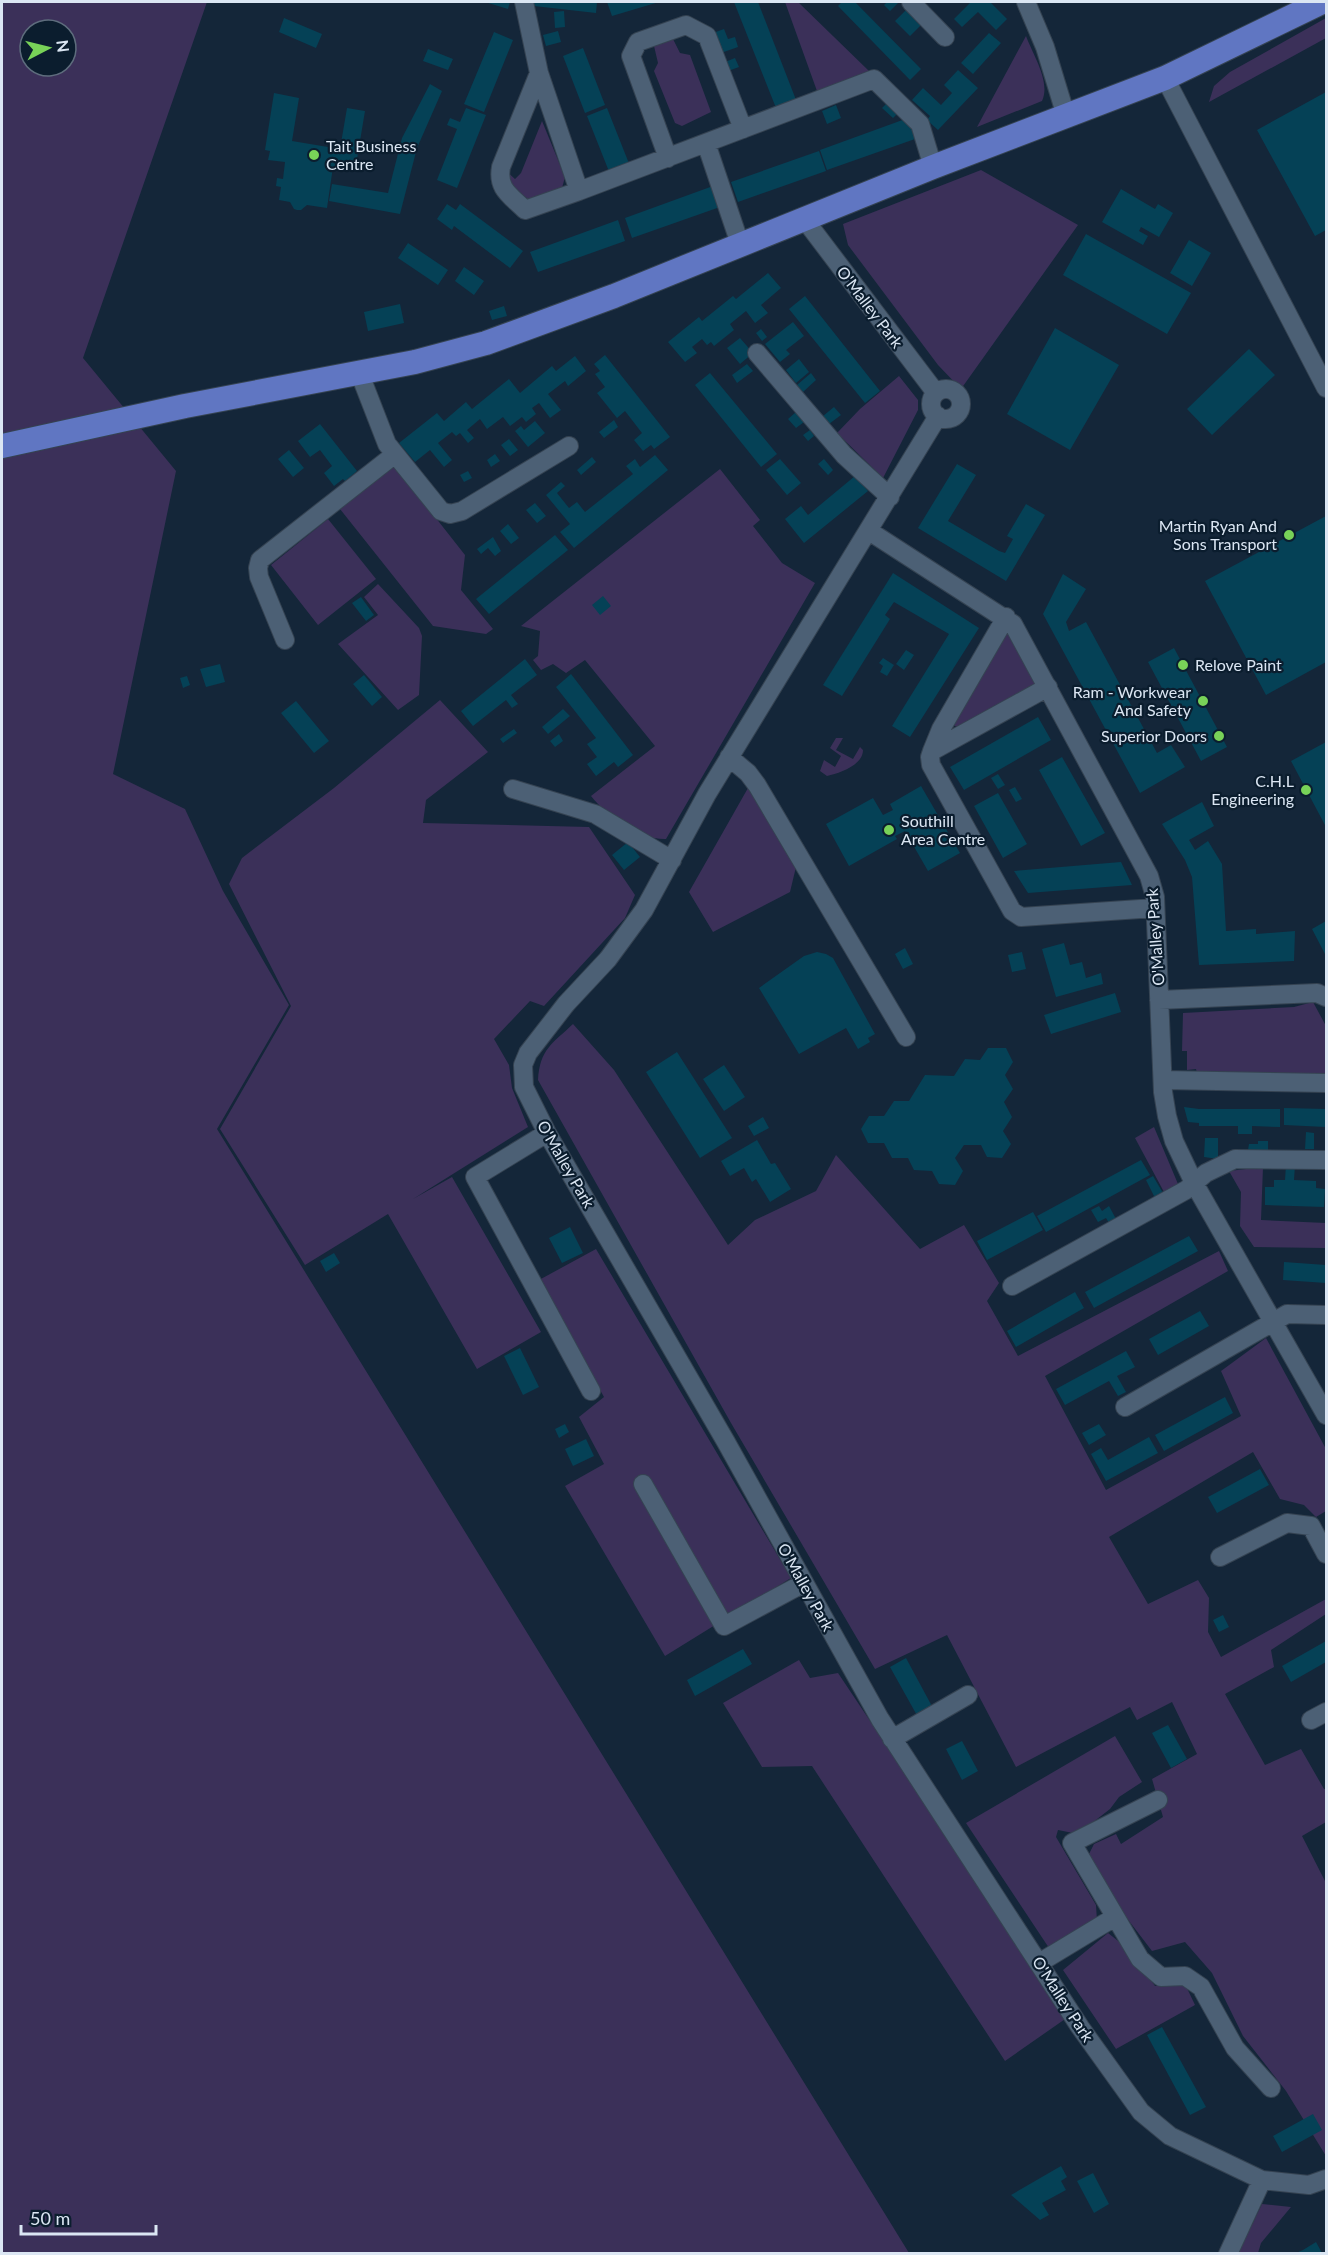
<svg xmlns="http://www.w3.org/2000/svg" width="1328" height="2255" viewBox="0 0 1328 2255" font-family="Lato,sans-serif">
	<rect width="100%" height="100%" fill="#142639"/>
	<path fill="#3b3059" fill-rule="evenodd" d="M2 2H207L83 358 176 471 113 774 185 809 223 891 289 1005 217 1129 909 2253 2 2254ZM30 30H66V66H30Z
		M785 2H798L869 71 817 91Z
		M1326 18V38L1209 102 1214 86 1230 72Z
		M1026 36C1033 55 1051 82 1042 101L977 127Z
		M673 39 680 53 690 55 711 112 682 126 675 123 654 71 658 63 654 46Z
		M542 121 565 177 562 188 529 200 506 181 505 170 515 179 521 173Z
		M981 170 1078 225 961 389 938 365 848 245 843 224Z
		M899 376 918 400V410L883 478 837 433 860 409Z
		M395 466 465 555 461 590 493 629 486 634 433 626 340 509Z
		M720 469 760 520 753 526 782 563 815 583 666 839C639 840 607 816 591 796L655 746 585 660 566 673 553 664 541 670 533 660 538 656 540 631 521 626Z
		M328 519 376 579 318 625 271 565Z
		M378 584 419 628 422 636 419 695 398 710 338 644 378 615 364 597Z
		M1012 634 1037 683 960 727 955 726 952 723 1001 636Z
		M440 700 488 752 426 800 423 823 589 827 635 895 625 918 544 1006 530 1001 494 1039 509 1065 512 1088 528 1127 413 1199 452 1177 541 1332 477 1369 388 1214 305 1265 220 1129 291 1006 229 884 242 858 334 788Z
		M836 738H843L836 750 853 759 860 747 863 750C863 765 840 773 827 776L820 771 824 760 835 767 841 756 830 748Z
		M748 788 796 867 790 892 713 932 689 892Z
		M1313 1002 1326 1026V1075L1197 1073 1196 1069 1187 1070V1051H1182L1183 1013 1294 1007Z
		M573 1024 614 1070 728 1245 755 1220 816 1191 836 1155 920 1249 964 1225 999 1283 987 1301 1018 1356 1219 1251 1228 1271 1045 1376 1106 1490 1241 1416 1221 1371 1266 1338 1326 1449V1511L1316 1517 1304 1505 1280 1499 1253 1452 1109 1537 1148 1604 1198 1580 1209 1598 1208 1632 1221 1657 1326 1599V1614L1271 1650 1274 1667 1225 1694 1265 1765 1301 1749 1324 1789H1326V1822L1302 1836 1326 1883V2156L1286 2091 1243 2036 1212 1973 1185 1942 1152 1951 1100 1883 1088 1856 1094 1844 1116 1834 1121 1844 1163 1817 1152 1779 1197 1754 1172 1702 1137 1720 1130 1707 1016 1767 947 1635 875 1669 731 1423 538 1080C540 1049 552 1044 573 1024Z
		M1154 1127 1178 1184 1164 1192 1135 1138Z
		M1263 1167 1261 1220 1326 1223V1248L1254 1247 1240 1226 1241 1192 1229 1171Z
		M596 1249 791 1578 665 1656 565 1486 604 1464 579 1417 604 1397 539 1280Z
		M799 1660 810 1678 838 1673 1068 2017 1005 2061 812 1766 762 1767 723 1703Z
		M1115 1736 1142 1782 1119 1797 1110 1809 1092 1823 1073 1833 1058 1830 1056 1837 1096 1905 1097 1921 1049 1948 966 1823Z
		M1108 1933 1127 1948 1155 1986 1185 1984 1195 2005 1116 2049 1063 1970Z
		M1262 2204 1291 2207 1261 2243 1258 2253H1238Z"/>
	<path fill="#054156" d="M485 2H510L508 9Z
		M534 2H597L596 13 534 6Z
		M607 2H659L612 16Z
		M734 2H758L798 105 778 113Z
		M842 2H855L921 69 910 80 838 6Z
		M887 2H899L890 11 884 5Z
		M968 2H990L1007 19 996 30 978 12 962 27 954 19 970 3Z
		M907 9 922 24 910 36 895 21Z
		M564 11 565 27 555 28 554 12Z
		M284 18 322 34 316 48 279 32Z
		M724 29 728 39 735 37 738 47 721 53 713 33Z
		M558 31 561 42 546 46 543 35Z
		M494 32 513 40 484 112 464 104Z
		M989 33 1001 43 973 74 961 63Z
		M583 48 605 105 585 113 563 56Z
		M428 49 453 59 448 70 423 61Z
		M735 58 739 67 728 71 725 62Z
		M958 70 978 88 938 130 927 120 930 116 912 100 923 88 941 105 952 93 944 85Z
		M430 84 442 91 417 148 400 214 329 201 332 184 388 193 402 138Z
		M1326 92V230L1315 236 1257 130Z
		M274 93 299 98 292 141 340 149 347 108 365 111 355 171 333 167 327 208 307 205 301 210H297L294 209 290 202 279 200 281 187 276 186 277 178 283 179 285 162 268 160 270 151 265 150Z
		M889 101 900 111 893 118 882 108Z
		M836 105 841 118 827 124 822 111Z
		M466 108 486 115 457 188 437 180 457 129 447 125 450 118 460 122Z
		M607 108 630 166 610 174 587 116Z
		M908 118 915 139 827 170 820 150Z
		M819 151 826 171 738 202 731 182Z
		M713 186 720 207 632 238 625 218Z
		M1121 189 1155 209 1158 204 1173 213 1159 237 1141 227 1139 231 1148 236 1143 245 1102 222Z
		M447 204 456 210 460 204 523 251 510 268 454 226 452 230 437 219Z
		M618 220 625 241 538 272 530 252Z
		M1086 234 1191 293 1167 334 1063 275Z
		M1189 240 1211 253 1192 286 1170 273Z
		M408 243 448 270 438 285 398 258Z
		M464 267 484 281 474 295 455 281Z
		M768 273 781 288 761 305 768 313 755 323 746 311 730 324 734 330 714 346 711 342 707 345 702 339 692 347 697 353 685 362 668 342 699 317 702 321 733 296 736 299Z
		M805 296 880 391 865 403 789 309Z
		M400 304 404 323 368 331 364 312Z
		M504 306 507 316 492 320 489 311Z
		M793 322 804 336 786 350 790 354 780 362 765 344Z
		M1055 328 1119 365 1070 450 1007 414Z
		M761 329 767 337 762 341 756 333Z
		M740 338 753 353 740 364 727 348Z
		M1249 349 1275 375 1212 435 1187 409Z
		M605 355 670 437 654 449 651 445 643 451 634 440 642 433 625 411 617 418 597 393 605 387 595 374 600 371 594 364Z
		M575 356 586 371 568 386 565 381 548 394 561 410 550 418 539 403 532 408 536 414 526 422 522 417 510 426 503 417 487 429 480 419 467 430 474 438 468 443 460 433 456 436 452 432 438 443 452 460 444 467 430 450 415 462 399 443 437 413 444 421 466 402 472 409 509 379 520 393 552 366 556 371Z
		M799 359 809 372 796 383 786 370Z
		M747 364 753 371 737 383 732 375Z
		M710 373 777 454 761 467 695 385Z
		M811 373 816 380 803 392 797 385Z
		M834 407 841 415 829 424 823 416Z
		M796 412 804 422 796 428 788 419Z
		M614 420 618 427 604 438 599 432Z
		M535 421 545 433 528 447 515 431 521 426 524 430Z
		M320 424 357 471 345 481 343 479 334 486 324 473 332 466 320 450 310 457 298 441Z
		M810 430 814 436 808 441 803 435Z
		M509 439 518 450 510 456 501 445Z
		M289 450 304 468 293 477 278 459Z
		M495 454 500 461 491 467 487 460Z
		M655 455 668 470 574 548 560 532 570 524 546 495 561 482 565 486 557 493 569 508 577 502 585 512 633 474 626 466 635 459 640 467Z
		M592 457 596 462 581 475 577 470Z
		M780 459 801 483 787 495 766 470Z
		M824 459 833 470 828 475 818 464Z
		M957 464 976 475 948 521 999 551 1005 553 1013 539 1007 536 1026 504 1045 515 1006 581 918 528Z
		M468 471 472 478 464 482 460 475Z
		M855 476 868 491 804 543 785 519 801 506 808 515Z
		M535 503 546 516 537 523 526 510Z
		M1326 516V662L1266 695 1205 581Z
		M508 524 519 538 511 544 500 531Z
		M555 535 568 550 489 614 476 599Z
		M493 537 501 551 495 556 488 548 481 554 477 549Z
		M893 573 979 628 910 737 892 726 949 634 894 602 885 615 890 619 842 696 823 685Z
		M1063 574 1086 589 1066 622 1069 631 1086 622 1157 753 1171 745 1185 767 1140 793 1043 614Z
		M603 596 611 606 600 615 592 605Z
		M361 597 374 615 366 621 352 603Z
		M1174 648 1227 747 1201 761 1148 662Z
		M906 650 914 655 904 670 896 664Z
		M883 658 894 665 887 676 880 672 883 666 879 663Z
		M525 659 537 675 511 695 518 704 512 708 506 700 473 726 461 711Z
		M220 664 225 682 206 687 200 669Z
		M571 674 633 755 618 767 614 762 596 776 587 764 597 757 587 744 596 738 556 687Z
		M364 675 382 697 372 706 353 684Z
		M187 676 190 685 183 688 180 678Z
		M296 701 329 741 314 753 281 713Z
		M563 709 570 716 548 734 542 727Z
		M1038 717 1051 740 964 790 950 767Z
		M514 729 517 733 503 743 500 739Z
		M559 734 563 741 555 747 550 741Z
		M1326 742V827L1291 761Z
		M1062 757 1105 833 1081 846 1039 770Z
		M998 774 1005 785 998 789 991 778Z
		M921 786 960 853 928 871 905 831 895 836 897 839 849 866 826 824 873 798 883 815 893 810 890 804Z
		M1015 787 1022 799 1016 802 1009 790Z
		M998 793 1027 844 1003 858 974 806Z
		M1202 802 1214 826 1189 840 1195 850 1208 841 1222 864 1226 931 1256 929V934L1295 931 1294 961 1199 965 1192 877 1185 860 1162 824Z
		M628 842 640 857 624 870 612 855Z
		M1121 862 1132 885 1028 893 1014 871Z
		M1326 921V956L1312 929Z
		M1064 943 1070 965 1082 962 1086 978 1101 973 1103 984 1056 997 1042 949Z
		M905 948 913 964 903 969 895 954Z
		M817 952 826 954 833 958 875 1034 868 1038 870 1042 858 1049 846 1028 799 1054 759 988 804 956Z
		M1022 952 1026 969 1012 972 1008 955Z
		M1115 993 1121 1012 1051 1034 1044 1015Z
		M988 1048H1006L1013 1062 1005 1075 1013 1089 1004 1102 1012 1117 1003 1131 1011 1144 1002 1158 987 1157 981 1145H964L955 1158 963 1171 955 1185 939 1184 932 1171 914 1170 908 1158H892L884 1143H868L861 1129 869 1116H884L894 1101H909L925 1075 954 1076 965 1059 980 1060Z
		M677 1052 732 1138 700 1158 646 1072Z
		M724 1065 745 1097 724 1111 703 1079Z
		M1184 1107 1199 1109H1280V1127L1252 1126V1134H1238V1126H1199V1123L1188 1122Z
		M1284 1108 1326 1109V1127L1284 1125Z
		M763 1117 769 1128 754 1136 748 1126Z
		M1306 1132 1314 1133V1149H1305Z
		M1205 1138H1218V1159L1204 1157Z
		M757 1140 771 1164 775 1163 791 1189 770 1202 756 1179 752 1182 744 1168 730 1176 721 1161Z
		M1258 1141H1268V1150H1248L1249 1144H1258Z
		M1141 1160 1150 1175 1046 1232 1037 1216Z
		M1286 1165H1295L1294 1180 1316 1181V1188L1325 1189 1324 1207 1265 1205V1187H1274V1180H1285Z
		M1153 1176 1163 1193 1155 1198 1146 1180Z
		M1099 1206 1102 1211 1109 1206 1116 1219 1109 1223 1106 1218 1098 1222 1091 1210Z
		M1033 1212 1043 1230 987 1260 977 1241Z
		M570 1227 583 1253 562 1263 549 1238Z
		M1189 1236 1198 1251 1094 1308 1085 1292Z
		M334 1253 340 1263 326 1272 320 1261Z
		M1284 1262 1326 1265V1283L1283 1280Z
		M1075 1292 1084 1308 1016 1347 1007 1331Z
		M1200 1311 1209 1326 1158 1355 1149 1339Z
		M520 1348 539 1387 523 1395 504 1356Z
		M1126 1351 1135 1367 1117 1376 1126 1392 1118 1396 1109 1381 1065 1405 1056 1389Z
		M1225 1397 1233 1413 1164 1451 1155 1435Z
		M565 1424 569 1432 559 1438 555 1429Z
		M1099 1424 1106 1435 1089 1445 1082 1433Z
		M1149 1437 1158 1453 1106 1481 1091 1454 1101 1448 1108 1460Z
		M586 1439 594 1456 573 1466 565 1449Z
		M1260 1469 1269 1485 1217 1513 1208 1497Z
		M1223 1615 1229 1627 1219 1632 1213 1620Z
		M1326 1641V1662L1291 1682 1282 1666Z
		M743 1649 752 1664 695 1696 687 1680Z
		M906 1658 934 1710 919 1719 890 1667Z
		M1168 1725 1187 1759 1171 1768 1152 1733Z
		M962 1741 978 1771 962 1780 946 1749Z
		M1162 2027 1206 2107 1190 2115 1147 2035Z
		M1313 2114 1322 2130 1282 2152 1273 2136Z
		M1061 2166 1067 2177 1061 2181 1066 2190 1042 2203 1049 2215 1040 2220 1011 2195Z
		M1093 2173 1109 2204 1094 2213 1077 2181Z
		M1316 2242 1322 2253H1296L1303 2250Z"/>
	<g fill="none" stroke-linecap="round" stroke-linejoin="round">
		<defs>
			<path id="minor" d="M524 2 539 73 579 191 874 79 920 124 933 167
				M911 2 945 37
				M1026 2 1045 47 1066 116
				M539 73 501 167C497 189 510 195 525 210L579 191
				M1165 78 1326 388
				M706 143 740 244
				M668 158 631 56 638 42 686 25 707 36 743 129
				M805 220 936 393
				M757 353 844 455 890 497
				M359 372 387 444 441 511 450 514 462 511 569 446
				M931 404a15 15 0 1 1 30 0a15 15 0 1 1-30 0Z
				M938 416 707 794 644 910 608 959 566 1004 528 1053 523 1065 524 1087 547 1133 726 1442 880 1719 1080 2027 1141 2112 1170 2136 1262 2180 1309 2185 1326 2179
				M869 531 1013 624 1142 863 1149 876 1155 897 1163 1092 1167 1116 1174 1141 1194 1183 1326 1415
				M285 640 259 577 258 568 260 560 394 455
				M1048 687 932 751 930 757 931 765 1012 911 1021 917 1155 908
				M932 751 941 729 1006 617
				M729 757 748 773 757 785 906 1037
				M513 789 595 814 672 860
				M1159 1000 1317 993 1326 997
				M1163 1080 1326 1083
				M547 1133 475 1177 591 1391
				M1012 1286 1186 1190 1206 1173 1235 1159 1326 1160
				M1125 1407 1287 1314 1326 1315
				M643 1484 724 1626 804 1583
				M1220 1557 1287 1523 1311 1526 1326 1554
				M1311 1720 1326 1712
				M892 1739 968 1695
				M1158 1800 1072 1843 1140 1959 1161 1977 1185 1976 1201 1987 1235 2048 1271 2088
				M1039 1963 1115 1917
				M1228 2254 1262 2180"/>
			<path id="major" d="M2 446 185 406 415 362 486 343 614 296 933 167 1165 78 1322 2"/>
		</defs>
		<use href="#minor" stroke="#354352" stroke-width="20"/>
		<use href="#major" stroke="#354352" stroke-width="26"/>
		<use href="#minor" stroke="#4c6075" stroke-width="18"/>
		<use href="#major" stroke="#6076c2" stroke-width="24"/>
	</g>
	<g fill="#78d258" stroke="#0b1d2e" stroke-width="2">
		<circle cx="314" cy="155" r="6"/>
		<circle cx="1289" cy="535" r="6"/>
		<circle cx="1183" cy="665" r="6"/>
		<circle cx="1203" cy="701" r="6"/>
		<circle cx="1219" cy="736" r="6"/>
		<circle cx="1306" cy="790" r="6"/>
		<circle cx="889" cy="830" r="6"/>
	</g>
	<g text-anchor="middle" stroke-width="4.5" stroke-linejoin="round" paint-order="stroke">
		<g font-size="16" fill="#dbe6f3" stroke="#0b1d2e" text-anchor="end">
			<text x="326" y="152" text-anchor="start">Tait Business<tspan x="326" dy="18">Centre</tspan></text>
			<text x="1277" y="532">Martin Ryan And<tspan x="1277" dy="18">Sons Transport</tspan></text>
			<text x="1195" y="671" text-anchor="start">Relove Paint</text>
			<text x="1191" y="698">Ram - Workwear<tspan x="1191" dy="18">And Safety</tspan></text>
			<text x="1207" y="742">Superior Doors</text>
			<text x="1294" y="787">C.H.L<tspan x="1294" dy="18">Engineering</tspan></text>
			<text x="901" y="827" text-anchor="start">Southill<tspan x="901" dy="18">Area Centre</tspan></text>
		</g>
		<g font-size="16" fill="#dbe6f3" stroke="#0b1d2e">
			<text transform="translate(870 307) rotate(53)" y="6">O'Malley Park</text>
			<text transform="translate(1155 937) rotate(-94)" y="6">O'Malley Park</text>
			<text transform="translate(566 1164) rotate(60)" y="6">O'Malley Park</text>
			<text transform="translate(806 1587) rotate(61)" y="6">O'Malley Park</text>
			<text transform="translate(1063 1999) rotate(57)" y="6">O'Malley Park</text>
		</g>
	</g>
	<rect width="1328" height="2255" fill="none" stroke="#dbe6f3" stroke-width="6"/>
	<g transform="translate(48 48) rotate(83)"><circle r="28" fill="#0b1d2e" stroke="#5e6d7d" stroke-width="1.5"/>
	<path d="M0-4.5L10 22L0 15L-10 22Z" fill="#78d258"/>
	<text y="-9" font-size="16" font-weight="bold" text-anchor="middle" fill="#dbe6f3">N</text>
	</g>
	<path d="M21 2225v9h135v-9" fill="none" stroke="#dbe6f3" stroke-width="3"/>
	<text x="30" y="2225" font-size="18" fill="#dbe6f3" stroke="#0b1d2e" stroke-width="4.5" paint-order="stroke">50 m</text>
</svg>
